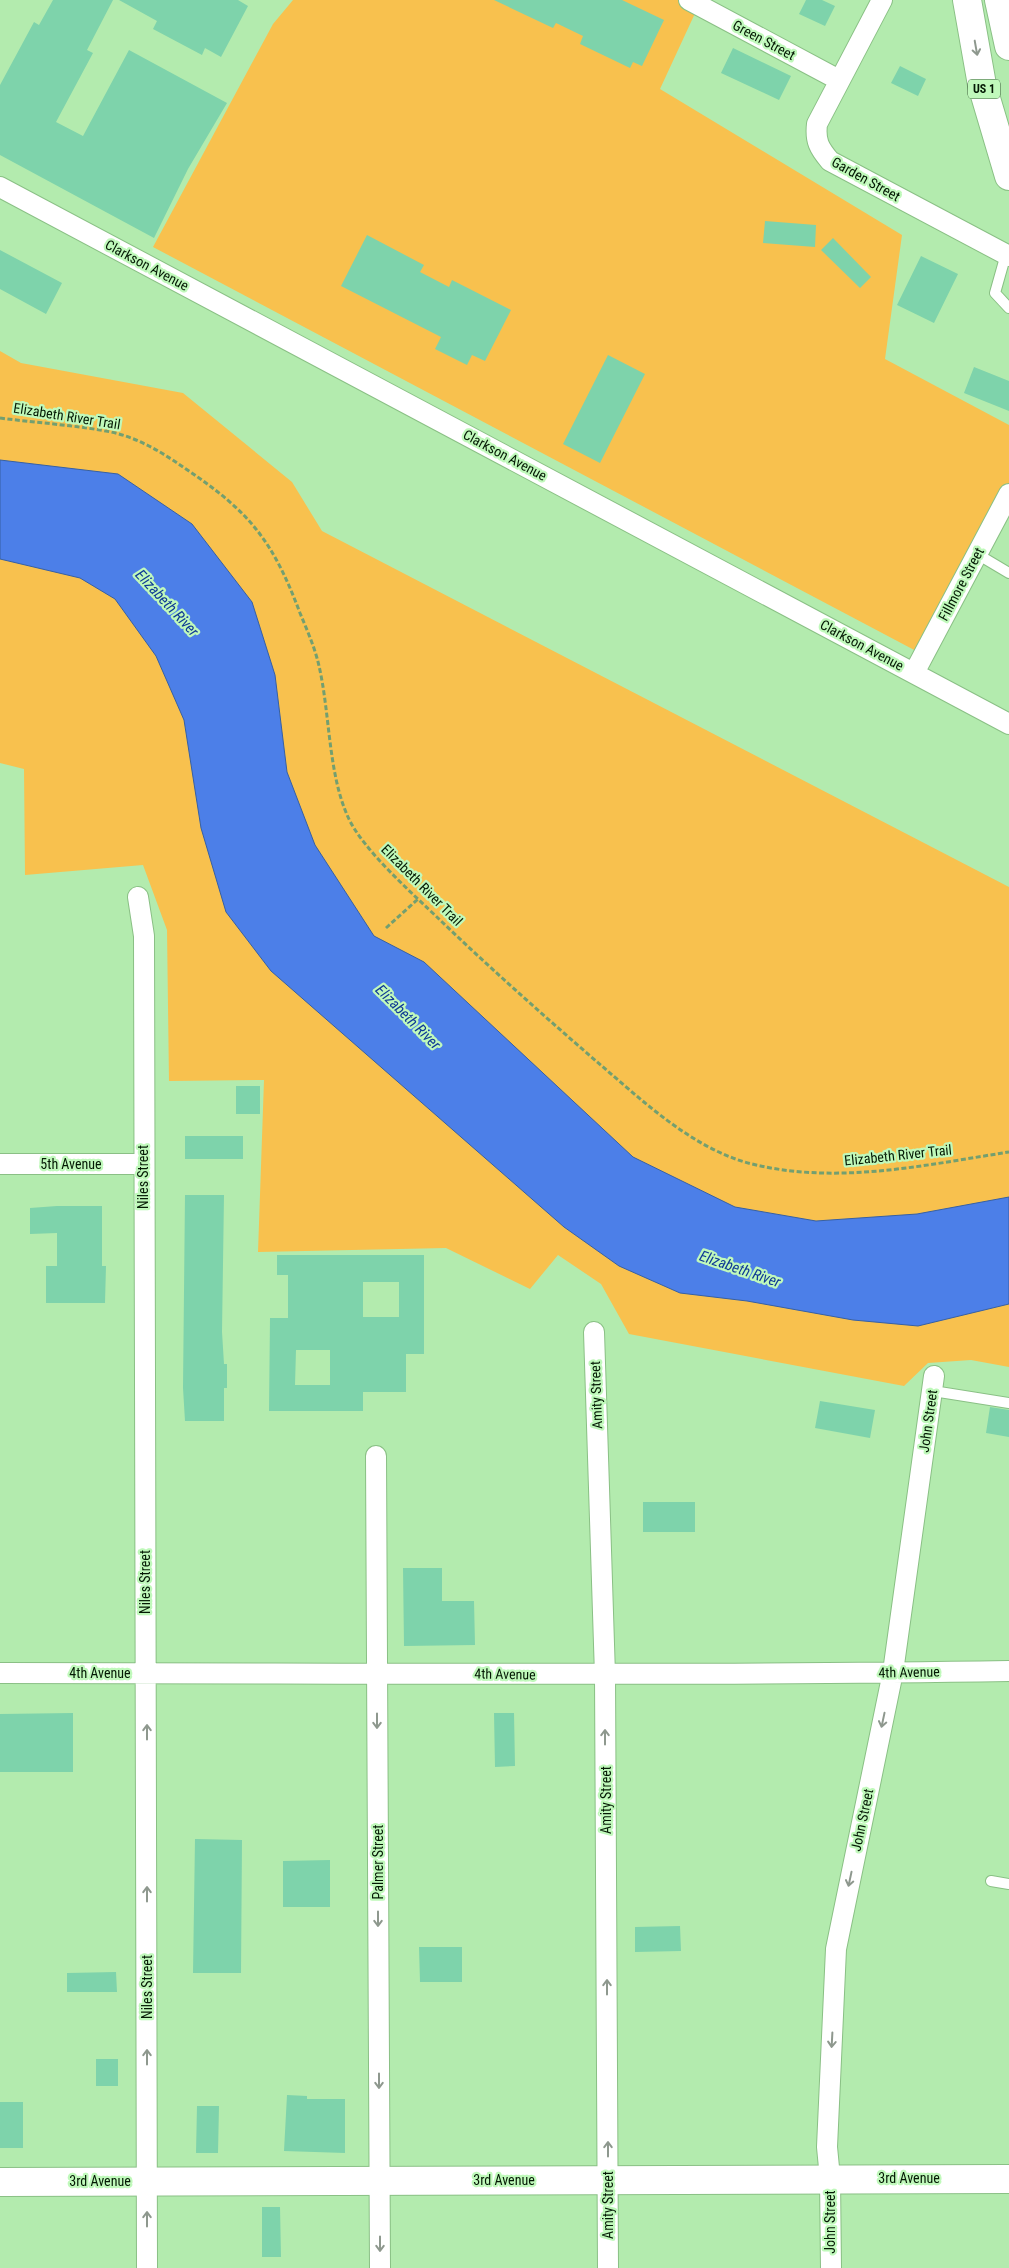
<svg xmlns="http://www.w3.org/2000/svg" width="1009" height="2268" viewBox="0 0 1009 2268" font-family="'Roboto Condensed',sans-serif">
	<rect width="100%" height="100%" fill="#b3ebae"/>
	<path fill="#f8c14e" d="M293 0H679L697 9 660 89 902 235 885 359 1009 425V486L918 652 153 247 273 24Z
		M0 351 21 363 183 393 292 482 322 531 1009 887V1367L971 1360 928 1363 904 1386 629 1334 601 1284 558 1255 530 1289 446 1248 258 1252 264 1080 169 1081 167 930 143 865 25 875 24 769 0 763Z"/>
	<path fill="#4c7fe8" stroke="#3660a4" d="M0 460 118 474 192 524 252 602 275 675 287 772 315 845 374 936 424 962 633 1157 735 1207 816 1221 917 1214 1009 1197V1304L918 1326 853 1320 747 1301 680 1293 619 1266 564 1227 271 971 226 912 201 828 184 720 156 656 115 599 80 578 0 559Z"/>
	<path fill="#7ed3ab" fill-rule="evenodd" d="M53 0H113L87 50 93 53 56 122 83 136 129 50 227 103 188 169 154 238 0 155V85L34 22 39 25Z
		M119 0H238L248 6 221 57 205 48 202 55 153 29 157 21Z
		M494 0H622L664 20 642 66 633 62 630 68 580 44 583 36 556 23 553 28Z
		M806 0H822L835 6 825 26 799 14Z
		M733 48 791 76 779 100 721 73Z
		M900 66 926 79 918 96 891 83Z
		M765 221 816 225 815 247 763 243Z
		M367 235 424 265 420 272 449 287 452 280 511 310 485 361 472 355 467 365 435 349 441 337 341 286Z
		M833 238 871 277 860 288 821 250Z
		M0 250 62 283 46 314 0 289Z
		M921 256 958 274 934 323 897 305Z
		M608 355 645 374 600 463 563 444Z
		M974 367 1009 381V411L964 393Z
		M236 1086H260V1114H236Z
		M185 1136H243V1159H185Z
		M185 1195H224L222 1332 224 1364H227V1388H224V1421H185L183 1388Z
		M57 1206H102V1266H106L105 1303H46V1266H57V1233L30 1234V1208Z
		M277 1255H424V1354H406V1392H363V1411H269L270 1318H288V1275H277ZM363 1282H399V1317H363ZM296 1350H330V1385H295Z
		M820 1401 875 1410 870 1438 815 1428Z
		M990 1407 1009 1410V1437L986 1433Z
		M643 1502H695V1532H643Z
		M403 1568H442V1601H474L475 1645 404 1646Z
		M73 1713V1772H0V1714Z
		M494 1713H514L515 1766 495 1767Z
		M195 1839 242 1840 241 1973H193Z
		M330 1860V1907H283V1861Z
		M680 1926 681 1951 635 1952V1927Z
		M419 1947H462V1982H420Z
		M116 1972 117 1992H67V1973Z
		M96 2059H118V2086H96Z
		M287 2095 307 2096V2099H345V2153L284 2151Z
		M0 2102H23V2148H0Z
		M197 2106H219L218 2153H196Z
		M262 2207H280L281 2257H262Z"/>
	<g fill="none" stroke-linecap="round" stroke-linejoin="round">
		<defs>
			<path id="lane" d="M1006 254 995 293 1009 308
				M977 554 1009 573
				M933 1391 1009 1403
				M991 1881 1009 1884"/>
			<path id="street" d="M689 0 839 80
				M882 0 817 124C815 141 819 148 830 161L1009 256
				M0 187 1009 724
				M914 673 1009 494
				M138 897 144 936 147 2268
				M0 1164H143
				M594 1332 605 1675 608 2268
				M376 1456 380 2268
				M0 1673C336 1673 673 1676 1009 1671
				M831 2268 830 2178 827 2147 836 1949 893 1672 934 1376"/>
			<path id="secondary" d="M0 2182 1009 2179"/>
			<path id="highway" d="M967 0 982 85 1009 176
				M999 0 1009 46"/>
		</defs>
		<use href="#lane" stroke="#8ac085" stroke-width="12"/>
		<use href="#street" stroke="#8ac085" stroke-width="22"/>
		<use href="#secondary" stroke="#8ac085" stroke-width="30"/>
		<use href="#highway" stroke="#8ac085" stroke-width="30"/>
		<path stroke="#739f70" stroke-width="3" stroke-dasharray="5 2.5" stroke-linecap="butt" d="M0 418C37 423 75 425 111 432 139 438 163 453 186 469 250 512 273 541 300 613 307 630 315 648 319 666 330 713 328 773 348 817 362 849 413 894 440 920 491 969 543 1015 596 1061 642 1100 692 1149 752 1164 837 1185 925 1165 1009 1152
			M386 928 418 899"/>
		<use href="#lane" stroke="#fff" stroke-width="10"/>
		<use href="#street" stroke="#fff" stroke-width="20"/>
		<use href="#secondary" stroke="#fff" stroke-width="28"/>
		<use href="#highway" stroke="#fff" stroke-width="28"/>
	</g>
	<defs><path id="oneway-shaft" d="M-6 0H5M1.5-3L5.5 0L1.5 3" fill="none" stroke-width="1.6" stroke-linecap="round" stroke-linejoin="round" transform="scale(1.25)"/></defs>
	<g stroke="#8e988e">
		<use href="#oneway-shaft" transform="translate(976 48) rotate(80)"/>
		<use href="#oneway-shaft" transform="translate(883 1720) rotate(102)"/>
		<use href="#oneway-shaft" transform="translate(377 1721) rotate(90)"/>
		<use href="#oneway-shaft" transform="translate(147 1732) rotate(-90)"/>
		<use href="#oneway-shaft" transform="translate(605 1737) rotate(-90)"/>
		<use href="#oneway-shaft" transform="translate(850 1879) rotate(102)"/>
		<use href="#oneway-shaft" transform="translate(147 1894) rotate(-90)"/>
		<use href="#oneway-shaft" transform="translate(378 1919) rotate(90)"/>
		<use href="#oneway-shaft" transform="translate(607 1987) rotate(-90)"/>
		<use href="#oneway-shaft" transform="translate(832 2040) rotate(93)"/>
		<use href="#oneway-shaft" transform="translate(147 2057) rotate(-90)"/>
		<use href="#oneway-shaft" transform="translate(379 2081) rotate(90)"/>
		<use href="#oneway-shaft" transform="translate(608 2149) rotate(-90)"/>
		<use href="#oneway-shaft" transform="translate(147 2219) rotate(-90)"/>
		<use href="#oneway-shaft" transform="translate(380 2244) rotate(90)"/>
	</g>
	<g text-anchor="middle" stroke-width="4.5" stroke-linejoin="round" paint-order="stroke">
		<rect fill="#c0f9bb" stroke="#3c5c3b" stroke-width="1" x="968" y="79.5" width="32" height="19" rx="4"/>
		<g font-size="12" font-weight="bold" fill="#041904">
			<text x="984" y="93">US 1</text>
		</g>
		<g font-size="14" fill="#041904" stroke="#c0f9bb">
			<text transform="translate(764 40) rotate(28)" y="5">Green Street</text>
			<text transform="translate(866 179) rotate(29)" y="5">Garden Street</text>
			<text transform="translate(147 265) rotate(28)" y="5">Clarkson Avenue</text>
			<text transform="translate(67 416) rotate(9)" y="5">Elizabeth River Trail</text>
			<text transform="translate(505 455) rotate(28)" y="5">Clarkson Avenue</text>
			<text transform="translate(961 584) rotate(-62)" y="5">Fillmore Street</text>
			<text transform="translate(862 645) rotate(28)" y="5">Clarkson Avenue</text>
			<text transform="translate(422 885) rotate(45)" y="5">Elizabeth River Trail</text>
			<text transform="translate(898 1155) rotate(-6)" y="5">Elizabeth River Trail</text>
			<text x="71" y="1169">5th Avenue</text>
			<text transform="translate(143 1177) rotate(-90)" y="5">Niles Street</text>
			<text transform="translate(596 1395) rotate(-92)" y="5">Amity Street</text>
			<text transform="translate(928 1421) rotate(-82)" y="5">John Street</text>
			<text transform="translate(145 1582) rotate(-90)" y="5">Niles Street</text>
			<text transform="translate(909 1672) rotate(-1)" y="5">4th Avenue</text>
			<text x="100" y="1678">4th Avenue</text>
			<text transform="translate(505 1674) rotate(1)" y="5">4th Avenue</text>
			<text transform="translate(606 1800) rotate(-90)" y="5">Amity Street</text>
			<text transform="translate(862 1820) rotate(-78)" y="5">John Street</text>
			<text transform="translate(378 1862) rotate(-90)" y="5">Palmer Street</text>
			<text transform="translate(147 1987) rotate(-90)" y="5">Niles Street</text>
			<text x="909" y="2183">3rd Avenue</text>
			<text x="504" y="2185">3rd Avenue</text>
			<text x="100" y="2186">3rd Avenue</text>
			<text transform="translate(608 2205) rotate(-90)" y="5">Amity Street</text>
			<text transform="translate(830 2222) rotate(-90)" y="5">John Street</text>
		</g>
		<g font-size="15" font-style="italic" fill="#0e3995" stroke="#c0f9bb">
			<text transform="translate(167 603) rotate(47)" y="5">Elizabeth River</text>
			<text transform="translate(408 1017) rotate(45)" y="5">Elizabeth River</text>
			<text transform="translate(740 1269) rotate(19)" y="5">Elizabeth River</text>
		</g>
	</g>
</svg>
